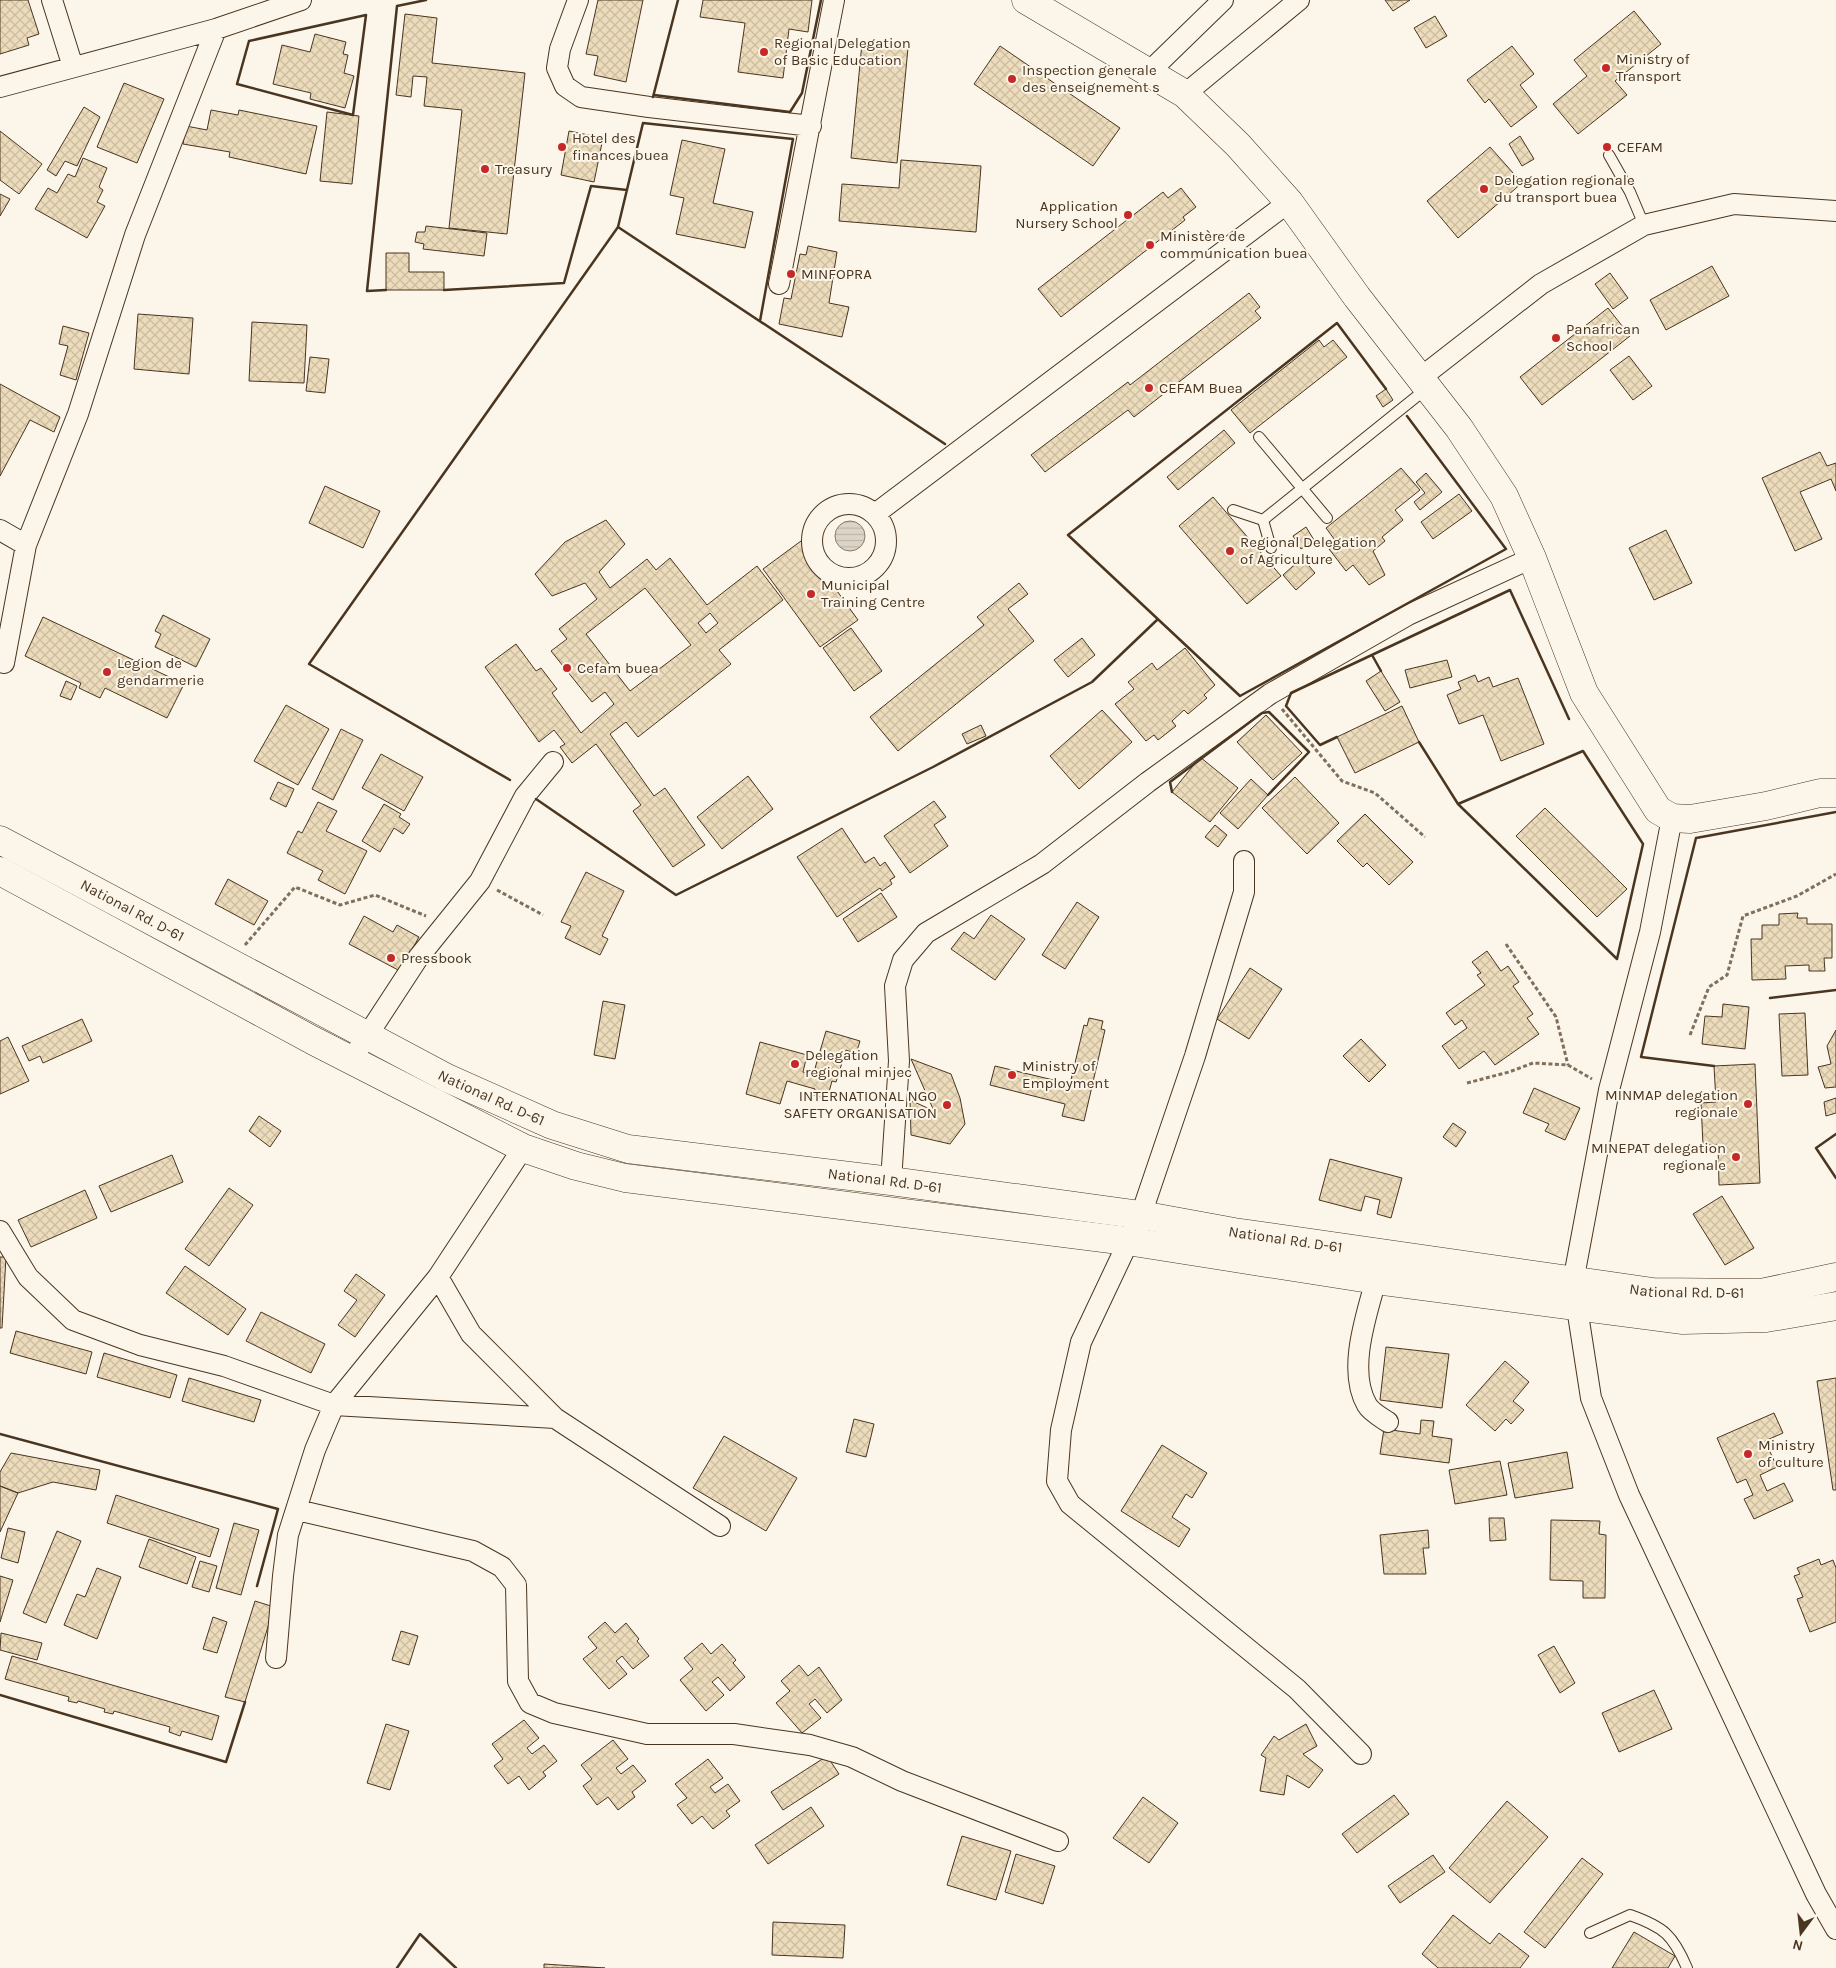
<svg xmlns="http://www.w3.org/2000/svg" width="1836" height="1968" viewBox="0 0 1836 1968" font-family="Karla,sans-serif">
	<defs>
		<pattern id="water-rules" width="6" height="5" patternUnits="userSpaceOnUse" patternTransform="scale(1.25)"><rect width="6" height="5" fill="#dcd4c6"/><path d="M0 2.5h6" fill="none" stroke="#beb7aa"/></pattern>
		<pattern id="building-cross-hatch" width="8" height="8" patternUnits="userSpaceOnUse" patternTransform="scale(1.25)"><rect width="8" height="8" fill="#ecdcbc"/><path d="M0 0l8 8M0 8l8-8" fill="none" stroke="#ccbda1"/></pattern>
	</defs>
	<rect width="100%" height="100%" fill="#fbf6e9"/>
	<path fill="url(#water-rules)" stroke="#887966" d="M835 536a15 15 0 1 1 30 0a15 15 0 1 1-30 0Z"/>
	<path fill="url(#building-cross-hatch)" stroke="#4a3520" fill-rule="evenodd" d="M0 0H28L39 34 27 38 29 45 0 54Z
		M598 0H643L626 82 594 75 598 56 586 54Z
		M703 0H812L808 32 789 29 783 78 738 72 745 23 700 17Z
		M1385 0H1410L1393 11Z
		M1634 11 1661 44 1615 81 1627 95 1578 134 1553 104 1587 76 1574 60Z
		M405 14 437 18 432 63 525 73 507 234 449 228 462 110 424 106 427 77 413 76 411 97 396 95Z
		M1435 16 1447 36 1426 48 1414 28Z
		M315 34 346 42 343 54 348 55 344 73 354 76 345 108 310 99 311 93 273 84 282 45 310 52Z
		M862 43 908 48 897 163 851 158Z
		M1000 46 1120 128 1093 166 974 84Z
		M1512 46 1534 74 1520 85 1537 107 1511 127 1489 99 1485 103 1467 80Z
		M124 83 164 99 137 163 97 147Z
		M84 107 100 117 77 166 65 161 56 176 47 170Z
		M211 110 238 115 239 110 317 126 306 174 229 157 230 152 183 144 186 126 207 130Z
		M327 112 359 116 352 184 320 181Z
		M0 131 42 164 19 194 0 180Z
		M569 131 603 138 594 182 561 175Z
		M1520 136 1534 159 1522 166 1509 144Z
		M682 140 725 149 713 203 753 212 745 248 676 234 684 198 670 195Z
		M1490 147 1522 183 1458 238 1427 201Z
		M83 158 107 168 99 187 103 190 97 202 105 206 87 238 35 209 48 188 57 193 68 174 75 177Z
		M901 160 981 166 976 232 839 221 842 184 899 188Z
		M1181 188 1196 207 1183 217 1185 220 1061 317 1038 289 1163 192 1168 198Z
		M0 194 10 199 0 216Z
		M426 226 487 233 484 256 423 249 424 244 415 242 417 232H425Z
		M808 246 837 252 829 303 849 307 842 337 779 324 784 298 791 299 800 254 806 255Z
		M386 253H409V272H444V290H386Z
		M1712 266 1729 296 1666 330 1650 300Z
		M1610 273 1628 298 1613 309 1595 284Z
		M1249 293 1260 307 1255 311 1261 318 1134 417 1128 410 1045 472 1031 455 1128 382 1130 385Z
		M1608 308 1630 336 1542 405 1520 377Z
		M138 314 193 318 189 374 134 369Z
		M252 322 307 325 304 383 249 381Z
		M63 326 89 333 76 380 60 375 68 346 59 344Z
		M1319 340 1324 347 1333 340 1347 357 1250 433 1231 410Z
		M1629 356 1652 386 1633 400 1610 370Z
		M310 357 329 359 325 393 306 391Z
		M0 384 60 417 54 432 30 420 0 476Z
		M1386 389 1393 400 1383 407 1376 396Z
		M1224 430 1235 443 1178 490 1167 477Z
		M1820 452 1827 466 1836 463V491L1831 479 1800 492 1822 539 1795 551 1762 478Z
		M1401 468 1420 490 1395 510 1403 520 1382 537 1385 541 1373 551 1385 575 1369 585 1353 565 1346 571 1329 549 1337 543 1326 528Z
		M1426 473 1442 492 1420 510 1414 502 1425 493 1416 482Z
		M325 486 380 511 363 548 309 523Z
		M1459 494 1472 511 1433 539 1421 522Z
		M1213 497 1281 576 1247 604 1179 526Z
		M606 520 625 544 599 572 610 588 647 559 656 570 670 558 707 605 757 566 783 600 719 650 731 664 638 737 626 722 610 734 654 796 665 788 705 845 673 867 633 811 641 805 596 744 572 763 560 747 565 744 554 730 539 742 485 667 516 644 536 671 541 668 557 689 552 693 581 733 614 704 605 692 592 702 551 651 567 639 559 629 597 599 585 583 552 596 535 574 565 542ZM645 588 691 645 630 691 586 634ZM710 613 718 623 706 633 698 623Z
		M1306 527 1314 540 1301 549 1293 536Z
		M1666 530 1692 583 1654 600 1629 548Z
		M801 541 858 620 820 647 763 569Z
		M1302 558 1315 573 1296 590 1283 575Z
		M1019 583 1028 594 1008 609 1034 641 898 751 870 717 984 625 977 617Z
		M163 615 210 639 196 667 155 647 161 634 155 631Z
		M43 617 184 684 167 718 105 688 100 698 79 688 81 683 25 656Z
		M851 628 882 671 854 691 823 648Z
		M1082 638 1095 655 1068 677 1054 660Z
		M1185 648 1215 685 1204 695 1207 698 1188 714 1184 710 1172 721 1176 726 1158 740 1154 735 1146 741 1115 704 1134 689 1128 682 1152 663 1157 670Z
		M1447 660 1452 677 1410 688 1405 670Z
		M1381 671 1400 702 1385 711 1366 681Z
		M1475 675 1478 682 1489 677 1493 687 1518 678 1544 744 1501 761 1483 715 1459 724 1447 695 1461 689 1458 682Z
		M66 681 77 686 71 700 60 696Z
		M286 705 329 729 298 785 254 761Z
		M1402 706 1419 742 1355 773 1337 737Z
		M1102 710 1132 742 1079 789 1050 756Z
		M1266 715 1302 753 1273 780 1237 742Z
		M981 725 986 736 967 744 962 734Z
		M341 729 363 740 333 800 312 789Z
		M381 754 423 777 404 811 362 788Z
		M1200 757 1238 788 1210 822 1172 792Z
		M748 776 773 809 722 849 697 817Z
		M1295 777 1339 823 1307 854 1262 808Z
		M1251 779 1268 795 1238 829 1220 813Z
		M278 782 294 789 286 807 270 799Z
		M934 801 946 817 934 825 948 846 910 873 884 836Z
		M318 802 337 811 326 831 367 851 345 894 318 880 323 871 287 853 298 831 302 833Z
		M384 804 401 814 399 817 410 824 403 834 394 828 380 852 362 841Z
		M1545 808 1627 889 1597 917 1516 836Z
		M1365 814 1413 862 1389 885 1367 863 1363 867 1337 841Z
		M1215 825 1227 835 1218 847 1205 837Z
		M842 828 865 863 874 857 880 866 885 862 895 877 890 880 892 884 882 891 880 888 837 917 797 857Z
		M586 872 624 891 602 936 608 939 600 955 565 938 571 926 561 922Z
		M228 879 268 901 254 925 215 904Z
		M881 893 897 917 858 942 843 919Z
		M1077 902 1099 917 1065 969 1042 955Z
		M1798 913 1797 918H1807V924H1832V958H1824L1825 971H1809V965L1785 966 1786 979 1752 980 1751 939H1762V925H1779V914Z
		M991 915 1025 939 995 980 951 949 964 932 974 939Z
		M364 916 393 932 397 925 419 937 400 971 349 944Z
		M1487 951 1501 971 1508 966 1519 982 1513 986 1533 1014 1527 1018 1539 1034 1495 1065 1484 1051 1459 1069 1442 1046 1467 1028 1462 1020 1455 1025 1446 1013 1485 985 1477 975 1481 973 1472 962Z
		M1250 968 1282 989 1249 1039 1217 1019Z
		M603 1001 625 1005 615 1059 594 1055Z
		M1723 1004 1749 1007 1745 1049 1702 1044 1705 1016 1722 1017Z
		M1805 1013 1808 1075 1782 1076 1779 1014Z
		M1089 1018 1103 1021 1101 1029 1105 1030 1084 1121 1062 1116 1065 1104 990 1085 995 1066 1070 1084 1084 1025 1087 1026Z
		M82 1019 92 1041 43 1063 40 1056 29 1061 22 1046Z
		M1836 1030V1087L1825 1088 1818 1067 1831 1064 1827 1046Z
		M826 1031 860 1041 856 1054 846 1050 836 1082 832 1081 827 1099 813 1095 815 1089 787 1081 780 1104 746 1094 760 1042 807 1055 803 1072 813 1075Z
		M8 1037 29 1081 0 1094V1041Z
		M1361 1039 1386 1065 1369 1082 1343 1056Z
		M911 1059 951 1074 960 1098 965 1124 950 1144 911 1135 910 1100 934 1111Z
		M1755 1064 1760 1183 1719 1185 1718 1145H1703L1701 1103 1716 1102 1714 1066Z
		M1534 1088 1580 1108 1565 1140 1545 1131 1549 1124 1523 1113Z
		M1836 1098V1113L1826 1116 1824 1102Z
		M259 1116 281 1131 270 1147 249 1131Z
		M1453 1123 1466 1132 1456 1147 1443 1137Z
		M172 1155 183 1182 111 1212 99 1186Z
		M1330 1159 1402 1178 1391 1218 1377 1214 1380 1200 1365 1196 1361 1211 1319 1200Z
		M229 1188 253 1205 209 1266 185 1249Z
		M85 1190 97 1218 31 1247 18 1220Z
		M1722 1196 1754 1248 1725 1265 1693 1214Z
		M0 1257H6L2 1328H0Z
		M185 1266 246 1309 228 1335 166 1293Z
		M356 1274 385 1295 355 1337 338 1325 357 1300 344 1291Z
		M261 1312 325 1344 311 1373 246 1341Z
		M16 1331 92 1352 86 1374 10 1353Z
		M1386 1347 1449 1354 1442 1408 1380 1400Z
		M104 1353 177 1375 170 1398 97 1377Z
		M1505 1361 1529 1382 1513 1401 1524 1410 1511 1424 1506 1419 1495 1431 1466 1405Z
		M189 1378 261 1400 254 1422 182 1401Z
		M1836 1378V1490H1833L1817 1381Z
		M1774 1413 1783 1433 1765 1441 1777 1467 1760 1475 1767 1491 1784 1483 1793 1501 1754 1519 1744 1499 1753 1495 1746 1479 1737 1483 1717 1438Z
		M854 1419 874 1424 866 1457 846 1452Z
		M1421 1420 1434 1421 1432 1436 1452 1439 1449 1463 1380 1454 1384 1429 1420 1434Z
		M724 1436 797 1478 766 1531 693 1488Z
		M1162 1445 1207 1473 1192 1498 1186 1494 1172 1517 1190 1529 1179 1547 1121 1511Z
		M1567 1452 1573 1488 1515 1498 1508 1463Z
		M11 1453 100 1470 96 1490 53 1482 18 1493 0 1486V1472Z
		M1500 1461 1507 1495 1455 1504 1449 1470Z
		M0 1486 18 1493 0 1532Z
		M116 1495 219 1529 210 1557 107 1523Z
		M1489 1518H1504L1506 1540 1490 1541Z
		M1551 1520 1600 1521 1599 1534 1606 1535 1605 1598H1583V1581L1550 1580Z
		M234 1523 259 1530 241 1595 216 1588Z
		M8 1528 25 1532 18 1563 1 1558Z
		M1428 1530 1429 1548H1423L1426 1574H1384L1380 1535Z
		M57 1531 81 1541 46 1623 23 1613Z
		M149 1539 196 1557 187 1584 139 1567Z
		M1819 1559 1821 1565 1833 1560 1836 1568V1622L1810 1632 1797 1599 1803 1597 1794 1576 1800 1574 1797 1568Z
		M200 1561 217 1566 209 1592 192 1587Z
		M97 1568 121 1577 97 1639 64 1625 77 1594 85 1597Z
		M0 1576 13 1580 0 1622Z
		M255 1601 274 1607 245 1702 225 1697Z
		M213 1617 227 1622 217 1653 203 1649Z
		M605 1622 615 1633 626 1623 639 1639 637 1641 649 1656 633 1669 622 1656 616 1661 627 1674 609 1689 583 1659 597 1648 588 1637Z
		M401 1631 418 1636 409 1665 392 1660Z
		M1 1633 42 1643 37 1660 0 1650Z
		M702 1643 711 1654 722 1644 736 1660 733 1663 745 1677 730 1691 718 1677 712 1682 724 1695 706 1711 680 1680 693 1669 684 1658Z
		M1554 1646 1575 1683 1560 1693 1538 1655Z
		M12 1656 219 1716 212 1740 182 1731 180 1736 169 1732 170 1727 114 1711 113 1714 104 1712 105 1709 78 1701 77 1703 68 1701 69 1697 5 1679Z
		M799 1665 808 1676 819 1667 842 1700 827 1713 815 1699 809 1704 821 1718 802 1733 776 1703 790 1691 781 1681Z
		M1654 1690 1672 1729 1619 1752 1602 1713Z
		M524 1720 539 1738 527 1748 532 1754 544 1745 557 1761 543 1772 546 1776 529 1790 519 1776 508 1784 494 1766 503 1759 492 1744Z
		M386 1724 409 1731 390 1790 367 1783Z
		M1306 1724 1317 1746 1303 1754 1323 1770 1309 1788 1287 1775 1284 1795 1260 1791 1266 1758 1261 1755 1274 1736 1279 1740Z
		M613 1740 628 1759 616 1768 621 1774 633 1765 646 1781 632 1792 635 1797 618 1810 608 1797 597 1805 583 1786 592 1779 581 1765Z
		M827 1756 839 1774 783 1810 771 1792Z
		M708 1759 723 1778 710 1787 715 1793 728 1784 740 1801 726 1811 730 1816 713 1829 702 1816 692 1824 677 1805 687 1798 675 1784Z
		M1394 1795 1409 1814 1357 1853 1342 1834Z
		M1143 1797 1178 1823 1149 1863 1113 1838Z
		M1507 1801 1548 1837 1490 1903 1449 1868Z
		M811 1807 824 1826 768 1864 755 1845Z
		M962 1836 1011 1851 996 1900 947 1885Z
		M1016 1854 1055 1866 1043 1904 1005 1892Z
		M1433 1855 1445 1872 1400 1903 1388 1886Z
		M1582 1858 1603 1874 1545 1948 1524 1932Z
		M1453 1915 1490 1944 1499 1933 1529 1956 1520 1968H1438L1422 1954Z
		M773 1922 845 1925 843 1958 772 1955Z
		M1634 1932 1675 1956 1668 1968H1612Z
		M544 1964 605 1968H544Z"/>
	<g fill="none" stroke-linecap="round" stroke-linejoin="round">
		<defs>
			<path id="lane" d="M1609 155 1630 192 1644 225
				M1259 437 1327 518
				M1233 510 1263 520 1271 548
				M1263 520 1426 389
				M1590 1933 1630 1915C1664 1927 1673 1935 1687 1968"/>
			<path id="street" d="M52 0 73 67
				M578 0 560 49 557 68 565 86 581 97 649 107 811 126
				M1150 71 1223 0
				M0 87 216 29 301 0
				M1185 94 1299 0
				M779 284 834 0
				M1419 379 1541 284 1644 225 1734 204 1836 211
				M812 541a37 37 0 1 1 74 0a37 37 0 1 1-74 0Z
				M875 514 1289 202
				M0 530 26 545
				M4 663 26 545 78 414 135 235 216 29
				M1672 818 1650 932 1609 1090 1573 1282 1591 1398 1629 1495 1816 1894 1836 1929
				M1244 861V892L1195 1056 1141 1215 1081 1342 1061 1430 1057 1481 1070 1504 1297 1689 1361 1754
				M352 1059 418 958 480 881 525 796 553 762
				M891 1181 899 1061 895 986 903 960 926 933 1042 864 1148 782 1270 694 1408 615 1532 558
				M0 1231 28 1277 73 1320 140 1345 224 1366 334 1405 555 1418
				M438 1277 471 1334 555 1418 720 1526
				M1376 1280C1366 1316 1347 1371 1367 1405 1371 1412 1382 1418 1388 1422
				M297 1510 473 1551 502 1567 516 1585 518 1681 530 1703 554 1713 647 1734H734L810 1745 852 1757 902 1781 1058 1841
				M276 1658 283 1576 288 1535 315 1450 334 1405 438 1277 523 1148"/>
			<path id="secondary" d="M1026 0 1185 94 1238 145 1289 202 1357 297 1459 428 1504 496 1532 558 1584 693 1658 810 1672 818 1690 819 1766 806 1820 793H1836"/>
			<g id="highway">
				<path id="s1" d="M0 840 447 1078 552 1125 628 1149 891 1181 1141 1215 1234 1232 1653 1292 1761 1293 1836 1277"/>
				<path d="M0 871 312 1040 523 1148 576 1166 625 1178 1127 1241 1376 1280 1683 1320 1766 1318 1836 1306"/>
			</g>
		</defs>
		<use href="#lane" stroke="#4a3520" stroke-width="12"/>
		<use href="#street" stroke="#4a3520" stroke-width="22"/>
		<use href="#secondary" stroke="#4a3520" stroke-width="29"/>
		<use href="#highway" stroke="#4a3520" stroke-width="29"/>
		<path stroke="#7f6f5c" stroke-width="3" stroke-dasharray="4 2.5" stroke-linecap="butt" d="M1282 709 1342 781 1375 793 1425 837
			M497 890 543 915
			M1506 944 1556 1017 1568 1065
			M245 945 295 887 340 905 375 895 426 916
			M1690 1035 1709 987 1727 975 1743 916 1797 896 1836 874
			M1467 1083 1509 1072 1533 1063 1568 1065 1592 1079"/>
		<use href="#lane" stroke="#fbf6e9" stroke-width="10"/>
		<use href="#street" stroke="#fbf6e9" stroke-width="20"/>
		<use href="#secondary" stroke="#fbf6e9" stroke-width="28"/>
		<use href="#highway" stroke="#fbf6e9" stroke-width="28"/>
		<path stroke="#4a3520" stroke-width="2.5" d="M366 15 353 115 237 84 249 41Z
			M654 95 790 112 802 93 821 0
			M653 97 678 0
			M618 227 643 123 793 139 760 321
			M386 290 367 291 397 6 426 0
			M444 290 564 283 591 186 627 190
			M1386 389 1337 323 1068 535 1240 696 1506 549 1407 416
			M1372 655 1381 671
			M1337 737 1320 745 1286 706 1291 693 1510 590 1569 719
			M1419 742 1458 804
			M1583 751 1643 844 1617 959 1458 804Z
			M510 780 309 664 618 227 945 444
			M1172 792 1170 782 1262 713 1269 712 1309 752 1268 795
			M536 799 676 895 933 767 1092 682 1158 619
			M1770 998 1836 990
			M1714 1066 1641 1057 1696 838 1836 812
			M1836 1134 1816 1148 1836 1178
			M0 1434 278 1509 257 1586
			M0 1695 226 1762 245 1702
			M397 1968 420 1934 456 1968"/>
	</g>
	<g fill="#c62828" stroke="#fbf6e9" stroke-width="2">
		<circle cx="764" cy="52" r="5"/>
		<circle cx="1606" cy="68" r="5"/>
		<circle cx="1012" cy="79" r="5"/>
		<circle cx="562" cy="147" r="5"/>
		<circle cx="1607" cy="147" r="5"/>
		<circle cx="485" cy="169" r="5"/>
		<circle cx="1484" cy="189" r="5"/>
		<circle cx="1128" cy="215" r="5"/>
		<circle cx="1150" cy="245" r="5"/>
		<circle cx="791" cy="274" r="5"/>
		<circle cx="1556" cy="338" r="5"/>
		<circle cx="1149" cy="388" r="5"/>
		<circle cx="1230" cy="551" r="5"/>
		<circle cx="811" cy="594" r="5"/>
		<circle cx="567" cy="668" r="5"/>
		<circle cx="107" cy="672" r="5"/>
		<circle cx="391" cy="958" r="5"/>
		<circle cx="795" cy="1064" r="5"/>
		<circle cx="1012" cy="1075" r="5"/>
		<circle cx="1748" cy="1104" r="5"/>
		<circle cx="947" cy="1105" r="5"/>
		<circle cx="1736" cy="1157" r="5"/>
		<circle cx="1748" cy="1454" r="5"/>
	</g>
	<g text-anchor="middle" stroke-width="4" stroke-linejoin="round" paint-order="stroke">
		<g font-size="15" fill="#4a3520" stroke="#fbf6e9" text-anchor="start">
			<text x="774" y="48">Regional Delegation<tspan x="774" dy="17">of Basic Education</tspan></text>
			<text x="1616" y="64">Ministry of<tspan x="1616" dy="17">Transport</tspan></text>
			<text x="1022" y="75">Inspection generale<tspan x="1022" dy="17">des enseignement s</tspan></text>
			<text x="572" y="143">Hotel des<tspan x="572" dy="17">finances buea</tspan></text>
			<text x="1617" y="152">CEFAM</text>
			<text x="495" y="174">Treasury</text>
			<text x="1494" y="185">Delegation regionale<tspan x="1494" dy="17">du transport buea</tspan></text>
			<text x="1118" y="211" text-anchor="end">Application<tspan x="1118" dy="17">Nursery School</tspan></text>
			<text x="1160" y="241">Ministère de<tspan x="1160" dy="17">communication buea</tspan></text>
			<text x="801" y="279">MINFOPRA</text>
			<text x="1566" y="334">Panafrican<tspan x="1566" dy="17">School</tspan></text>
			<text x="1159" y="393">CEFAM Buea</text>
			<text x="1240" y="547">Regional Delegation<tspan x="1240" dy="17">of Agriculture</tspan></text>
			<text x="821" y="590">Municipal<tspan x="821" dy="17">Training Centre</tspan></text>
			<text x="117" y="668">Legion de<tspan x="117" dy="17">gendarmerie</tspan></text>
			<text x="577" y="673">Cefam buea</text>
			<text x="401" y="963">Pressbook</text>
			<text x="805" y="1060">Delegation<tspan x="805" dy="17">regional minjec</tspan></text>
			<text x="1022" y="1071">Ministry of<tspan x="1022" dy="17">Employment</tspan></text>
			<text x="1738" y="1100" text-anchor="end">MINMAP delegation<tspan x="1738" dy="17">regionale</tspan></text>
			<text x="937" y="1101" text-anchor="end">INTERNATIONAL NGO<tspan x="937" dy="17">SAFETY ORGANISATION</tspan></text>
			<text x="1726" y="1153" text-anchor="end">MINEPAT delegation<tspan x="1726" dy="17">regionale</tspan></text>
			<text x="1758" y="1450">Ministry<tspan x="1758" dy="17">of culture</tspan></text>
		</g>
		<g font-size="15" fill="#4a3520" stroke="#fbf6e9">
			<text dy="5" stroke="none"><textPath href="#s1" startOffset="150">National Rd. D-61</textPath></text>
			<text dy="5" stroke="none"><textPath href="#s1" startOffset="555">National Rd. D-61</textPath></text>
			<text dy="5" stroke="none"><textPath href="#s1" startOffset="960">National Rd. D-61</textPath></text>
			<text dy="5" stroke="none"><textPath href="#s1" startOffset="1365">National Rd. D-61</textPath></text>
			<text dy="5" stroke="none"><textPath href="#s1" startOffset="1770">National Rd. D-61</textPath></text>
		</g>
	</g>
	<g transform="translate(1801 1933) rotate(195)" stroke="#fbf6e9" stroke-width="4" paint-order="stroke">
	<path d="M0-4L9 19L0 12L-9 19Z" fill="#4a3520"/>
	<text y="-8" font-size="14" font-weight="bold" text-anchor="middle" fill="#4a3520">N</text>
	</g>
</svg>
